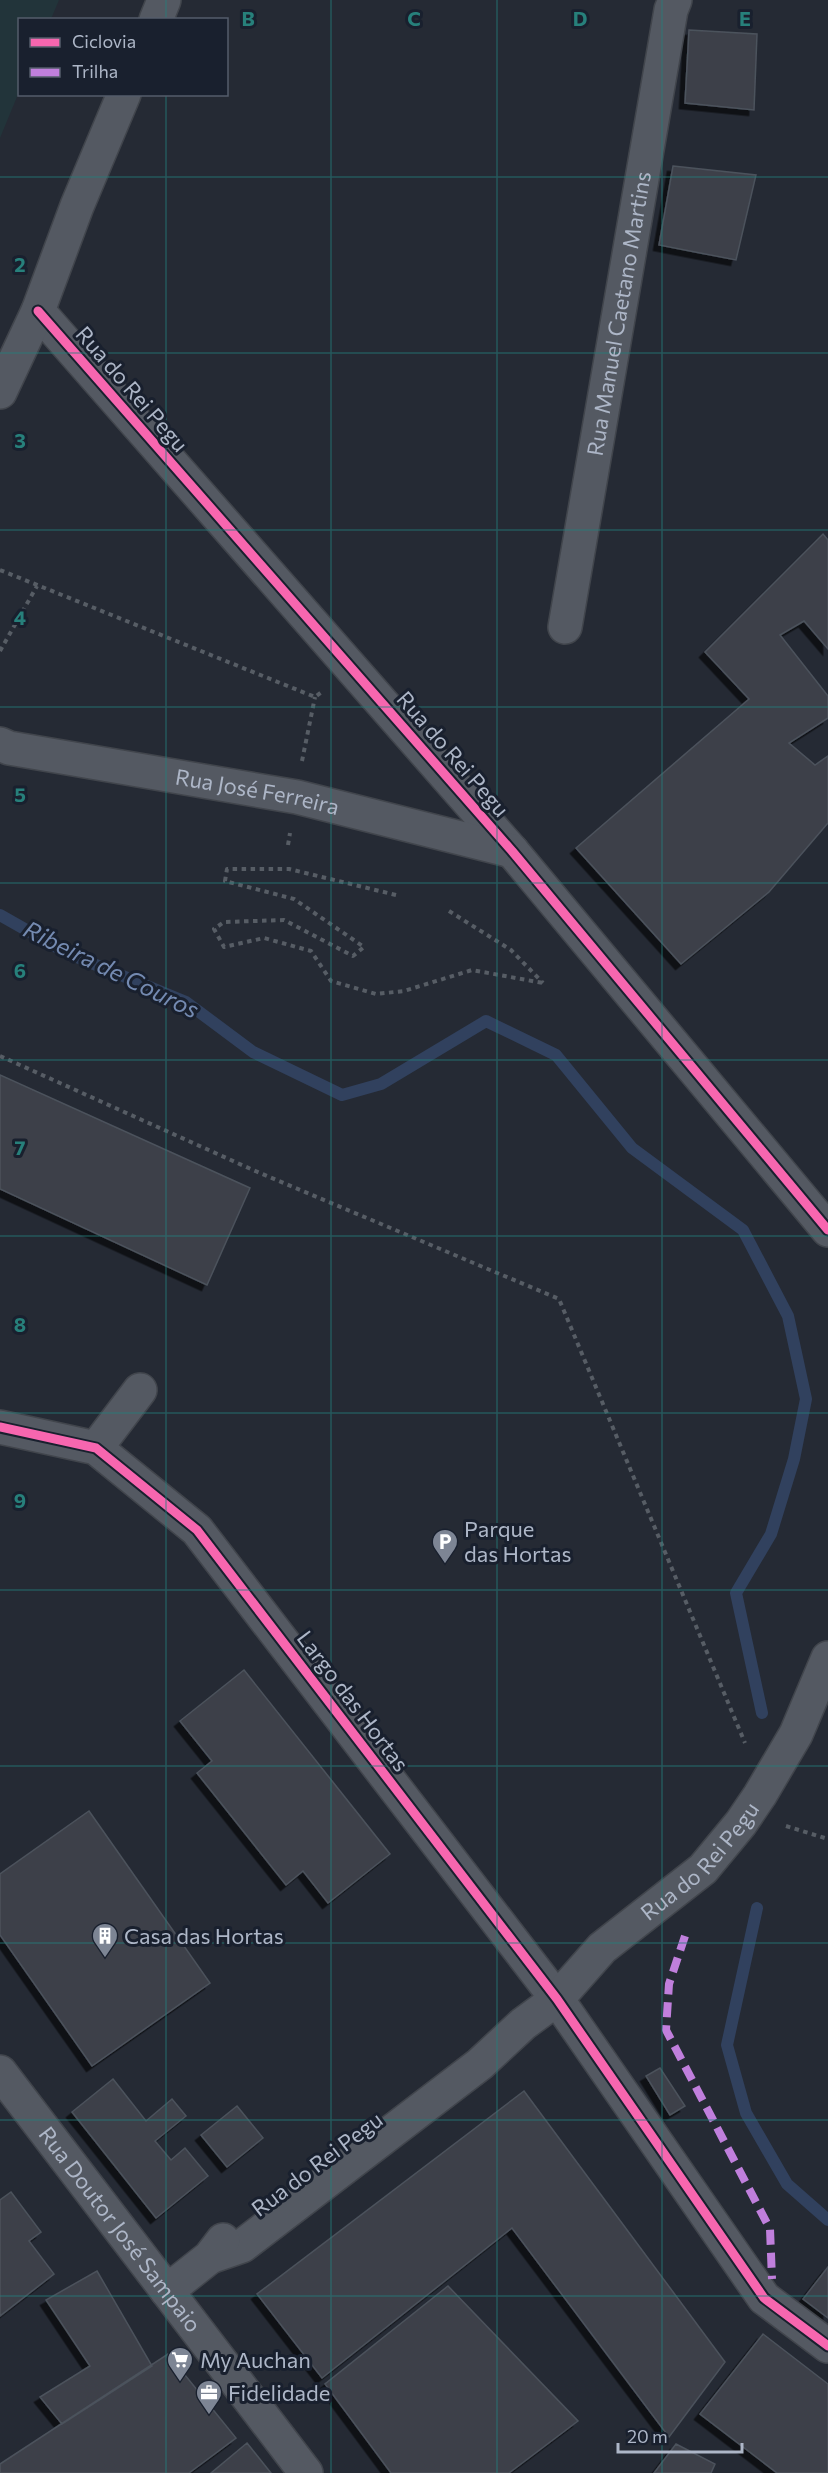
<svg xmlns="http://www.w3.org/2000/svg" width="828" height="2473" viewBox="0 0 828 2473" font-family="Commissioner,sans-serif">
	<defs>
		<filter id="shadow"><feDropShadow dx="-5.5" dy="5.5" stdDeviation="0" flood-color="#0009"/></filter>
	</defs>
	<rect width="100%" height="100%" fill="#252a34"/>
	<path fill="#22343a" d="M0 0H59L51 19 20 20 19 92 0 138Z"/>
	<g fill="none" stroke-linecap="round" stroke-linejoin="round">
		<path stroke="#31415e" stroke-width="12" d="M0 915 67 953 186 1002 253 1052 342 1095 381 1084 486 1021 556 1055 632 1148 743 1230 788 1316 806 1399 794 1459 771 1534 736 1593 762 1713
			M757 1908 727 2045 746 2113 787 2184 828 2220"/>
	</g>
	<path fill="#3d414a" stroke="#4c525c" stroke-width="1.5" filter="url(#shadow)" d="M689 30 757 34 754 110 685 103Z
		M673 166 756 175 736 260 659 245Z
		M823 534 828 540V649L804 621 780 635 828 696V718L789 743 815 765 828 756V823L769 892 681 964 576 848 749 699 705 652Z
		M0 1075 250 1188 207 1285 0 1189Z
		M244 1670 390 1854 328 1903 303 1871 286 1885 197 1773 212 1761 180 1721Z
		M89 1811 210 1983 92 2066 0 1935V1874Z
		M660 2068 685 2106 670 2115 646 2076Z
		M113 2079 146 2121 172 2099 186 2116 155 2141 171 2160 185 2148 208 2176 156 2218 72 2112Z
		M524 2091 725 2362 669 2437 512 2228 322 2378 257 2294Z
		M237 2106 263 2138 227 2167 201 2135Z
		M11 2192 41 2232 29 2241 54 2274 0 2316V2200Z
		M828 2267V2318L803 2299Z
		M97 2271 152 2366 62 2424 40 2397 90 2366 46 2300Z
		M448 2286 578 2421 509 2473H391L325 2384Z
		M763 2334 828 2384V2473H777L700 2414Z
		M168 2354 236 2438 189 2473H0V2464Z
		M247 2443 271 2473H211Z
		M676 2444 715 2464 711 2473H654Z"/>
	<g fill="none" stroke-linecap="round" stroke-linejoin="round">
		<defs>
			<g id="minor">
				<path d="M156 20 164 0"/>
				<path d="M38 311 512 851 828 1230"/>
				<path d="M0 392 38 311 77 206 124 94"/>
				<path id="s1" d="M565 627 671 10 675 0"/>
				<path id="s2" d="M0 744 9 748 297 797 512 851"/>
				<path d="M0 1427 96 1448 197 1530 557 1999 764 2298 828 2346"/>
				<path d="M96 1448 140 1390"/>
				<path id="s3" d="M0 2072 306 2473"/>
				<path id="s4" d="M210 2257 242 2246 480 2064 523 2024 557 1999 602 1948 703 1869 741 1823 760 1795 796 1734 828 1658"/>
				<path d="M167 2291 210 2257 223 2240"/>
			</g>
		</defs>
		<use href="#minor" stroke="#41454c" stroke-width="36"/>
		<path stroke="#575d65" stroke-width="4" stroke-dasharray="4.5 4.5" stroke-linecap="butt" d="M0 570 315 697 323 691
			M0 651 37 586
			M302 761 315 697
			M288 845 290 833
			M396 895 289 869H227L225 881 294 899 364 947 353 956 284 920 224 922 214 929 224 947 264 938 311 951 331 981 376 994 404 991 472 970 543 983
			M449 911 511 950 543 983
			M0 1056 253 1170 559 1299 745 1743
			M786 1826 828 1839"/>
		<use href="#minor" stroke="#545962" stroke-width="33"/>
		<path stroke="#c07fdc" stroke-width="8" stroke-dasharray="15 8" stroke-linecap="butt" d="M685 1936 669 1984 666 2030 770 2229 772 2279"/>
		<defs>
			<path id="cycleway" d="M38 311 512 851 828 1230
				M0 1427 96 1448 197 1530 557 1999 764 2298 828 2346"/>
		</defs>
		<use href="#cycleway" stroke="#19202e" stroke-width="13"/>
		<use href="#cycleway" stroke="#f766af" stroke-width="9"/>
	</g>
	<path fill="none" stroke="#27807b" stroke-width="1.5" stroke-opacity="0.55" d="M166 0V20M331 0V2473M497 0V2473M662 0V2473M166 94V2473M0 177H828M0 353H828M0 530H828M0 707H828M0 883H828M0 1060H828M0 1236H828M0 1413H828M0 1590H828M0 1766H828M0 1943H828M0 2120H828M0 2296H828"/>
	<defs>
		<symbol id="parking-pin" viewBox="-11 -11 22 30"><path d="M0 17L-7.5 6A9.5 9.5 0 1 1 7.5 6Z" fill="#7d8594" stroke="#19202e"/><path d="M-3.5-5.5H1a3.5 3.5 0 0 1 0 7H-1V5.5H-3.5ZM-1-3.4V-.6H.8a1.4 1.4 0 0 0 0-2.8Z" fill="#fff"/></symbol>
		<symbol id="building-pin" viewBox="-11 -11 22 30"><path d="M0 17L-7.5 6A9.5 9.5 0 1 1 7.5 6Z" fill="#7d8594" stroke="#19202e"/><path d="M-4-6H4V6H1V3H-1V6H-4ZM-2.5-4.3h1.7v1.8h-1.7ZM.8-4.3h1.7v1.8H.8ZM-2.5-1h1.7V.8h-1.7ZM.8-1h1.7V.8H.8Z" fill="#fff"/></symbol>
		<symbol id="supermarket-pin" viewBox="-11 -11 22 30"><path d="M0 17L-7.5 6A9.5 9.5 0 1 1 7.5 6Z" fill="#7d8594" stroke="#19202e"/><path d="M-6-5.5h2.5l.6 2H6L4.5 2H-2.5L-4.4-4H-6ZM-1.5 3.2a1.3 1.3 0 1 0 .1 0ZM3 3.2a1.3 1.3 0 1 0 .1 0Z" fill="#fff"/></symbol>
		<symbol id="office-pin" viewBox="-11 -11 22 30"><path d="M0 17L-7.5 6A9.5 9.5 0 1 1 7.5 6Z" fill="#7d8594" stroke="#19202e"/><path d="M-6-3h4V-5.5h4V-3h4V5H-6ZM-1-4.5V-3h2v-1.5ZM-6 0V1H6V0Z" fill="#fff"/></symbol>
	</defs>
	<g fill-rule="evenodd">
		<use href="#parking-pin" x="430" y="1527" width="30" height="40"/>
		<use href="#building-pin" x="90" y="1921" width="30" height="40"/>
		<use href="#supermarket-pin" x="165" y="2345" width="30" height="40"/>
		<use href="#office-pin" x="194" y="2378" width="30" height="40"/>
	</g>
	<g text-anchor="middle" stroke-width="6" stroke-linejoin="round" paint-order="stroke">
		<g font-size="22" fill="#adb6c7" stroke="#19202e">
			<text dy="8" stroke="none"><textPath href="#s1" startOffset="318">Rua Manuel Caetano Martins</textPath></text>
			<text transform="translate(132 389) rotate(49)" y="8">Rua do Rei Pegu</text>
			<text transform="translate(453 754) rotate(49)" y="8">Rua do Rei Pegu</text>
			<text dy="8" stroke="none"><textPath href="#s2" startOffset="262">Rua José Ferreira</textPath></text>
			<text transform="translate(353 1701) rotate(53)" y="8">Largo das Hortas</text>
			<text dy="8" stroke="none"><textPath href="#s4" startOffset="634">Rua do Rei Pegu</textPath></text>
			<text transform="translate(317 2164) rotate(-37)" y="8">Rua do Rei Pegu</text>
			<text dy="8" stroke="none"><textPath href="#s3" startOffset="198">Rua Doutor José Sampaio</textPath></text>
		</g>
		<g font-size="22" fill="#adb6c7" stroke="#19202e" text-anchor="start">
			<text x="464" y="1537">Parque<tspan x="464" dy="25">das Hortas</tspan></text>
			<text x="124" y="1944">Casa das Hortas</text>
			<text x="200" y="2368">My Auchan</text>
			<text x="228" y="2401">Fidelidade</text>
		</g>
		<g font-size="24" font-style="italic" fill="#748ab1" stroke="#19202e">
			<text transform="translate(111 970) rotate(26)" y="8">Ribeira de Couros</text>
		</g>
	</g>
	<g font-size="20" text-anchor="middle" font-weight="bold" fill="#27807b" stroke="#19202e" stroke-width="6" stroke-linejoin="round" paint-order="stroke">
		<text x="248" y="26">B</text>
		<text x="414" y="26">C</text>
		<text x="580" y="26">D</text>
		<text x="745" y="26">E</text>
		<text x="20" y="272">2</text>
		<text x="20" y="448">3</text>
		<text x="20" y="625">4</text>
		<text x="20" y="802">5</text>
		<text x="20" y="978">6</text>
		<text x="20" y="1155">7</text>
		<text x="20" y="1332">8</text>
		<text x="20" y="1508">9</text>
	</g>
	<rect x="18" y="18" width="210" height="78" fill="#19202e" stroke="#545c6b" stroke-width="1.5"/>
	<rect x="30" y="38" width="30" height="9" fill="#f766af" stroke="#545c6b" stroke-width="1.5"/>
	<text x="72" y="48" font-size="18" fill="#adb6c7">Ciclovia</text>
	<rect x="30" y="68" width="30" height="9" fill="#c07fdc" stroke="#545c6b" stroke-width="1.5"/>
	<text x="72" y="78" font-size="18" fill="#adb6c7">Trilha</text>
	<path d="M618 2443v9h124v-9" fill="none" stroke="#adb6c7" stroke-width="3"/>
	<text x="627" y="2443" font-size="18" fill="#adb6c7" stroke="#19202e" stroke-width="4.5" paint-order="stroke">20 m</text>
</svg>
